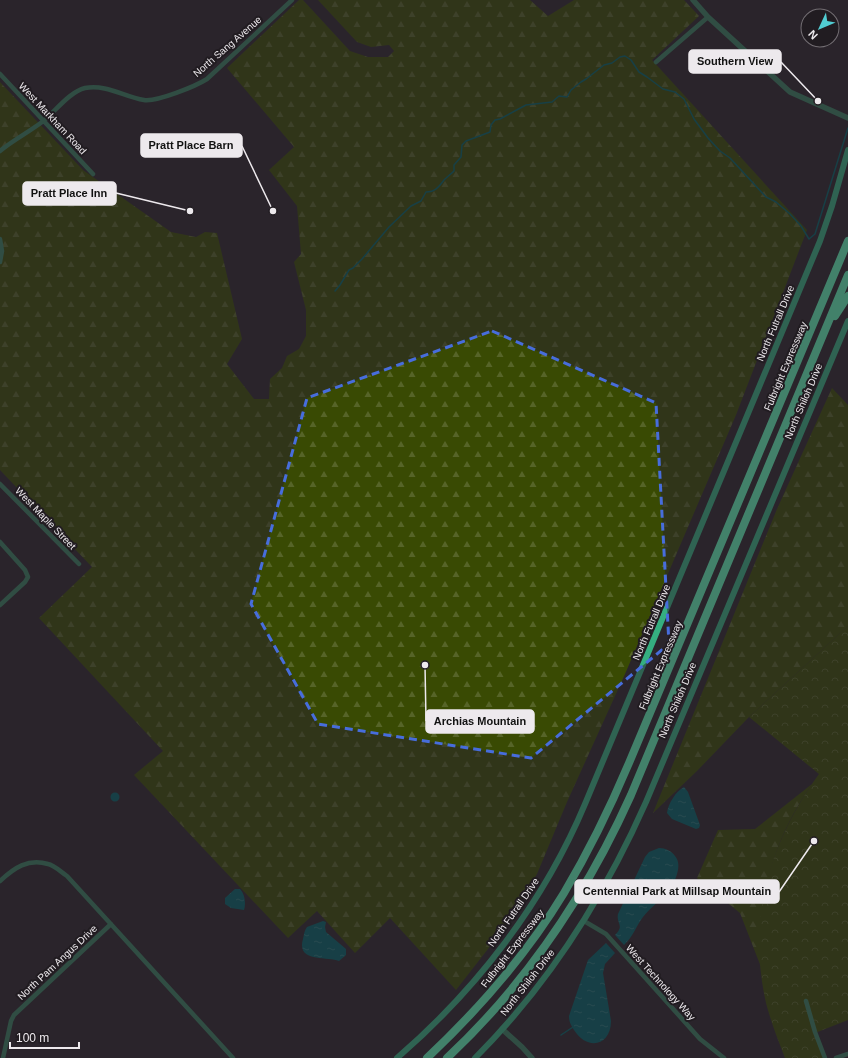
<svg xmlns="http://www.w3.org/2000/svg" width="848" height="1058" viewBox="0 0 848 1058" font-family="Arial,sans-serif">
	<defs>
		<pattern id="forest-firs" width="22" height="20" patternUnits="userSpaceOnUse"><rect width="22" height="20" fill="#394a03"/><path d="M5 1l3.5 6h-7zM16 11l3.5 6h-7z" fill="#566428"/></pattern>
		<pattern id="park-crowns" width="20" height="18" patternUnits="userSpaceOnUse"><rect width="20" height="18" fill="#394a03"/><path d="M2 6a3 3 0 1 1 6 0M12 15a3 3 0 1 1 6 0" fill="none" stroke="#566428"/></pattern>
		<pattern id="water-ripples" width="26" height="14" patternUnits="userSpaceOnUse"><rect width="26" height="14" fill="#006166"/><path d="M2 4q2-2 4 0t4 0M15 11q2-2 4 0t4 0" fill="none" stroke="#26787c"/></pattern>
	</defs>
	<rect width="100%" height="100%" fill="#2a252b"/>
	<path fill="url(#forest-firs)" d="M299 0H303L350 51 368 57H388L394 51 389 45 371 47 357 42 318 0H530L548 16 574 0H684L699 16 652 60 807 230 736 415 625 674 567 802 537 874 502 931 456 990 390 918 355 953 317 911 288 938 134 775 163 751 39 618 92 567 0 470V82L83 170 171 232 196 237 205 232 217 233 242 339 227 364 254 399H269L270 379 282 368 287 356 299 349 306 336V310L294 262 301 254 297 206 269 170 294 147 227 68Z
		M832 388 848 405V626L749 717 697 771 653 813 777 509Z
		M812 784C774 838 756 900 761 967L740 913 697 878 718 830 755 829Z"/>
	<path fill="url(#park-crowns)" d="M848 626V1020L815 1033 825 1058H785C778 1040 771 1022 766 1003 747 919 769 843 819 774L749 717Z"/>
	<path fill="url(#water-ripples)" d="M684 787 688 792 700 825 699 828 696 829 672 819 667 813C668 804 676 791 684 787Z
		M110.5 797a4.5 4.5 0 1 1 9 0a4.5 4.5 0 1 1-9 0Z
		M659 848C665 848 672 851 675 856 683 865 675 882 669 890 662 899 651 907 643 917 636 926 633 937 624 945L615 935C625 925 616 924 618 914L645 857 649 852Z
		M235 889H240C245 894 246 904 244 910L231 908 225 904V898Z
		M323 921 326 922 325 927 326 932 346 949V955L339 961C327 956 296 963 303 939 304 935 304 931 307 927Z
		M606 943 615 953 605 964 603 973 611 1021C611 1046 587 1051 574 1030 571 1025 569 1022 569 1016L588 960Z"/>
	<g fill="none" stroke-linecap="round" stroke-linejoin="round">
		<path stroke="#006166" stroke-width="1.5" d="M335 291 340 285 349 270 353 268 362 259 389 227 411 206 421 201 426 192C435 192 439 187 444 180 447 177 451 174 454 171V165L461 157 462 145 466 141 490 132 491 125 495 120 500 119 526 105 552 102 559 96 567 97 571 90 581 82 586 79 604 65 612 63 620 57 625 56 631 60 639 72 647 77 663 89 675 92 684 99 694 119 708 138 720 151 730 158 766 197 776 202 790 214 801 226 809 239 815 234 848 128
			M561 1035 573 1027"/>
		<path stroke="#397e60" stroke-width="4.5" d="M656 62 708 17
			M0 74 93 174
			M0 151C13 140 29 132 42 122 55 112 69 92 85 88 107 84 124 97 144 100 157 102 196 86 207 79L292 0
			M0 239 2 251 0 262
			M0 484 79 564
			M0 542 25 570 28 577 25 582 0 605
			M0 881C14 868 28 858 48 864 54 865 61 872 67 876L233 1058
			M584 921 606 934 700 1039 724 1058
			M806 1001 815 1032 825 1058
			M3 1058 11 1021 14 1015 111 924
			M836 1058 848 1054"/>
		<path stroke="#397e60" stroke-width="5.5" d="M693 0 708 17 790 92 848 118
			M502 1029 522 1047 532 1058"/>
		<path stroke="#35af80" stroke-width="6" d="M397 1058C477 989 544 902 585 804L820 241 832 206 848 150
			M475 1058C549 984 604 897 646 802L848 321"/>
		<path stroke="#60f1b6" stroke-width="8" d="M835 316 848 296
			M427 1058C479 1009 527 954 564 893 589 851 610 808 629 763L848 241
			M447 1058C526 984 587 893 631 795L848 275"/>
	</g>
	<path d="M0 0H848V1058H0ZM492 331 656 403 669 644 531 758 318 724 251 604 307 398Z" fill="#2a252b" fill-opacity=".55" fill-rule="evenodd"/>
	<path fill="none" stroke="#476ddc" stroke-width="3" stroke-dasharray="8 5" stroke-linejoin="round" d="M492 331 656 403 669 644 531 758 318 724 251 604 307 398Z"/>
	<g text-anchor="middle" stroke-width="4" stroke-linejoin="round" paint-order="stroke">
		<g font-size="10" fill="#ede9ed" stroke="#211c21">
			<text transform="translate(227 46) rotate(-41)" y="4">North Sang Avenue</text>
			<text transform="translate(53 118) rotate(47)" y="4">West Markham Road</text>
			<text transform="translate(775 323) rotate(-67)" y="4">North Futrall Drive</text>
			<text transform="translate(785 366) rotate(-67)" y="4">Fulbright Expressway</text>
			<text transform="translate(803 401) rotate(-67)" y="4">North Shiloh Drive</text>
			<text transform="translate(46 518) rotate(46)" y="4">West Maple Street</text>
			<text transform="translate(651 622) rotate(-67)" y="4">North Futrall Drive</text>
			<text transform="translate(660 665) rotate(-67)" y="4">Fulbright Expressway</text>
			<text transform="translate(677 700) rotate(-67)" y="4">North Shiloh Drive</text>
			<text transform="translate(513 912) rotate(-55)" y="4">North Futrall Drive</text>
			<text transform="translate(512 948) rotate(-52)" y="4">Fulbright Expressway</text>
			<text transform="translate(57 962) rotate(-43)" y="4">North Pam Angus Drive</text>
			<text transform="translate(527 982) rotate(-52)" y="4">North Shiloh Drive</text>
			<text transform="translate(661 982) rotate(48)" y="4">West Technology Way</text>
		</g>
	</g>
	<path fill="none" stroke="#ede9ed" stroke-width="1.5" d="M818 101L781 62M273 211L242 146M190 211L116 193M425 665L426 721M814 841L779 892"/>
	<g fill="#ede9ed" stroke="#211c21" stroke-width="1.5">
		<circle cx="818" cy="101" r="4"/>
		<circle cx="273" cy="211" r="4"/>
		<circle cx="190" cy="211" r="4"/>
		<circle cx="425" cy="665" r="4"/>
		<circle cx="814" cy="841" r="4"/>
	</g>
	<g fill="#ede9ed" stroke="#ede9ed" stroke-width="1.5">
		<rect x="689" y="50" width="92" height="23" rx="4"/>
		<rect x="141" y="134" width="101" height="23" rx="4"/>
		<rect x="23" y="182" width="93" height="23" rx="4"/>
		<rect x="426" y="710" width="108" height="23" rx="4"/>
		<rect x="575" y="880" width="204" height="23" rx="4"/>
	</g>
	<g font-size="11" text-anchor="middle" font-weight="bold" fill="#111">
		<text x="735" y="65">Southern View</text>
		<text x="191" y="149">Pratt Place Barn</text>
		<text x="69" y="197">Pratt Place Inn</text>
		<text x="480" y="725">Archias Mountain</text>
		<text x="677" y="895">Centennial Park at Millsap Mountain</text>
	</g>
	<g transform="translate(820 28) rotate(226)"><circle r="19" fill="#211c21" stroke="#736e73"/>
	<path d="M0-3L7 15L0 10L-7 15Z" fill="#51ccd2"/>
	<text y="-6" font-size="11" font-weight="bold" text-anchor="middle" fill="#ede9ed">N</text>
	</g>
	<path d="M10 1042v6h69v-6" fill="none" stroke="#ede9ed" stroke-width="2"/>
	<text x="16" y="1042" font-size="12" fill="#ede9ed" stroke="#211c21" stroke-width="3" paint-order="stroke">100 m</text>
</svg>
